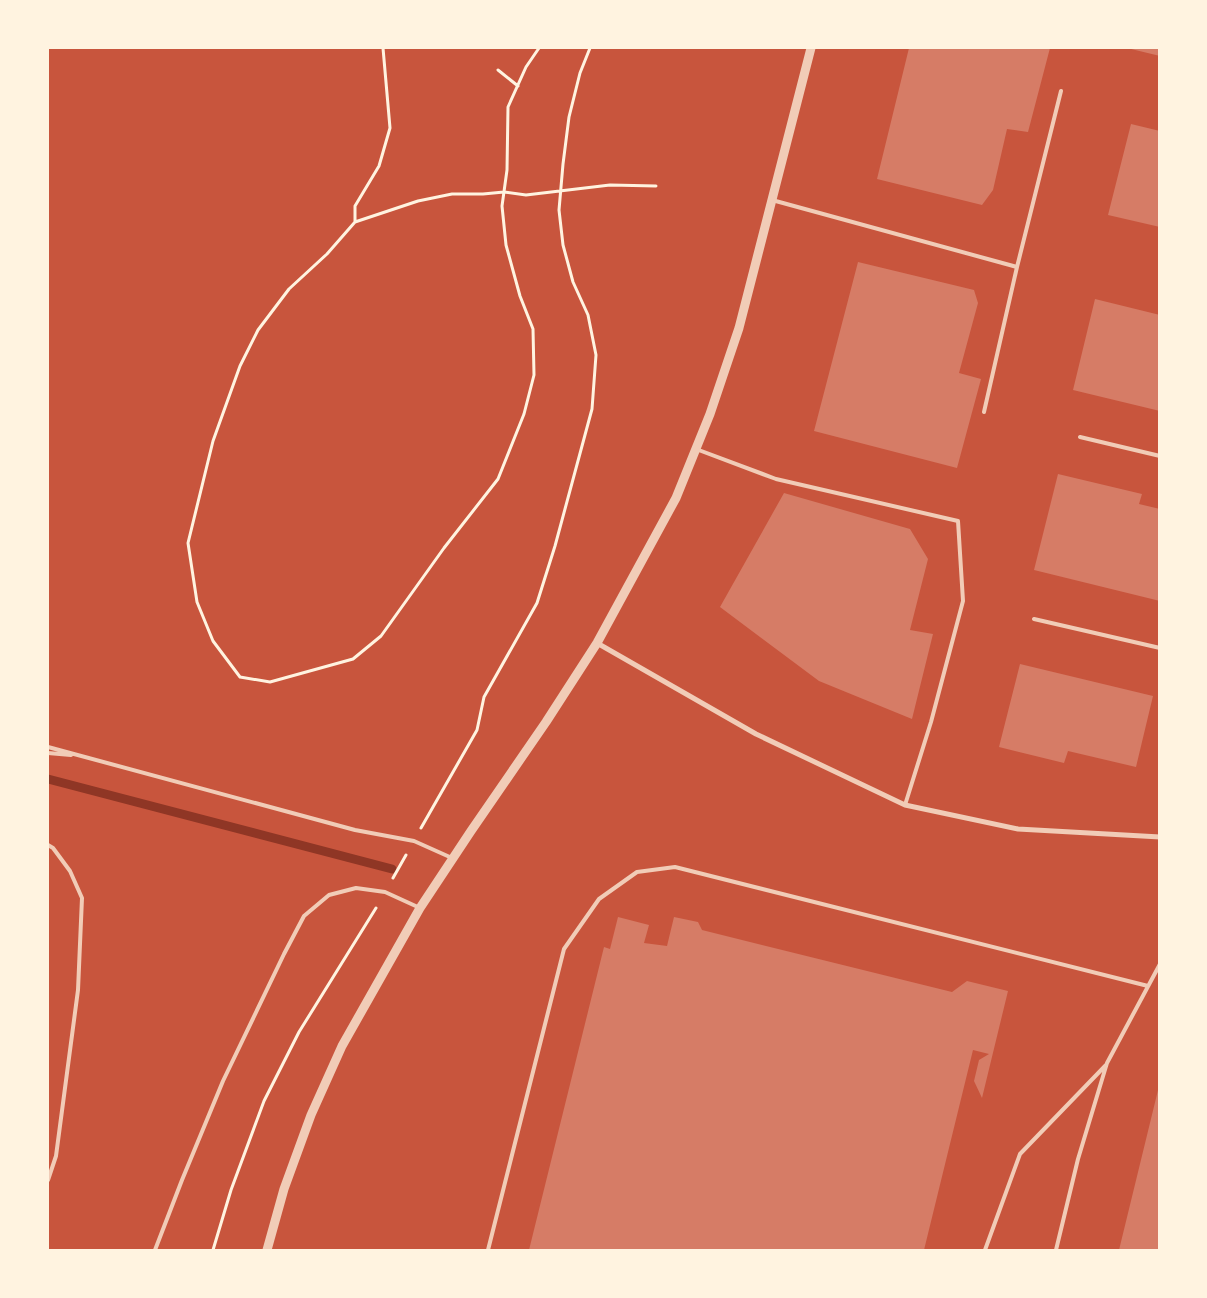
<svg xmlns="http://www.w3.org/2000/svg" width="1207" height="1298" viewBox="0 0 1207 1298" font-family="Karla,sans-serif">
	<rect width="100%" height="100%" fill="#c8553d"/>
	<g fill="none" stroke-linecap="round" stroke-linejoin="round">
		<path stroke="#8f3625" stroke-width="9" d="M48 779 392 869"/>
	</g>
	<path fill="#d67c66" d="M909 48H1050L1028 132 1007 129 993 190 982 205 877 179Z
		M1127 48H1160V56Z
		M1131 124 1160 131V227L1108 215Z
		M858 262 974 290 978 303 959 373 981 379 957 468 814 431Z
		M1095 299 1160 315V411L1073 390Z
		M1058 474 1142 494 1139 504 1160 509V601L1034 570Z
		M784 493 910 529 928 559 910 630 933 634 912 719 819 681 720 607Z
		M1020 664 1153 696 1136 767 1068 751 1064 763 999 747Z
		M618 917 649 925 644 943 667 946 674 917 698 922 702 930 952 992 967 981 1008 991 982 1098 974 1081 979 1060 989 1054 973 1050 924 1250H529L604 947 610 949Z
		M1159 1086 1160 1250H1119Z"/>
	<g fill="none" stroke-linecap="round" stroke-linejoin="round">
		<path stroke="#fff3e0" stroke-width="3" d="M539 48 526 67 508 107 507 170 502 206 506 245 520 296 533 329 534 375 524 414 498 479 444 548 381 636 353 659 270 682 240 677 213 641 197 602 188 543 213 441 240 366 258 330 289 289 327 254 355 222 418 201 452 194H483L504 192 526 195 610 185 656 186
			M498 70 518 86
			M355 222V206L379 166 390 128 383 48
			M421 828 477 730 484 697 537 603 555 546 592 409 596 355 588 315 573 282 563 245 559 210 563 164 569 117 580 73 590 48
			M393 878 406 855
			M213 1250 231 1190 264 1101 299 1032 376 908"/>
		<path stroke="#f1ccb7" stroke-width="4" d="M772 200 1017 267 984 412
			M1017 267 1061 91
			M1080 437 1160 456
			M696 449 776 479 958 521 963 601 931 722 905 805
			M1034 619 1160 648
			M48 747 355 830 414 841 452 858
			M48 753 71 755
			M48 845 53 848 70 871 82 898 78 990 56 1156 48 1180
			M155 1250 182 1180 223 1081 284 954 304 916 329 895 356 888 385 892 420 908
			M488 1250 564 949 599 899 637 872 675 867 1148 986
			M985 1250 1020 1154 1106 1065
			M1056 1250 1078 1159 1107 1063 1160 964"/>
		<path stroke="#f1ccb7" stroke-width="5" d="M597 643 756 734 905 805 1018 829 1160 837"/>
		<path stroke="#f1ccb7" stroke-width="9" d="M267 1250 284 1189 311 1115 342 1046 420 908 471 831 546 722 597 643 676 498 710 414 739 328 811 48"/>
	</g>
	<rect width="1207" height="1298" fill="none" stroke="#fff3e0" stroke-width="98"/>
</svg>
